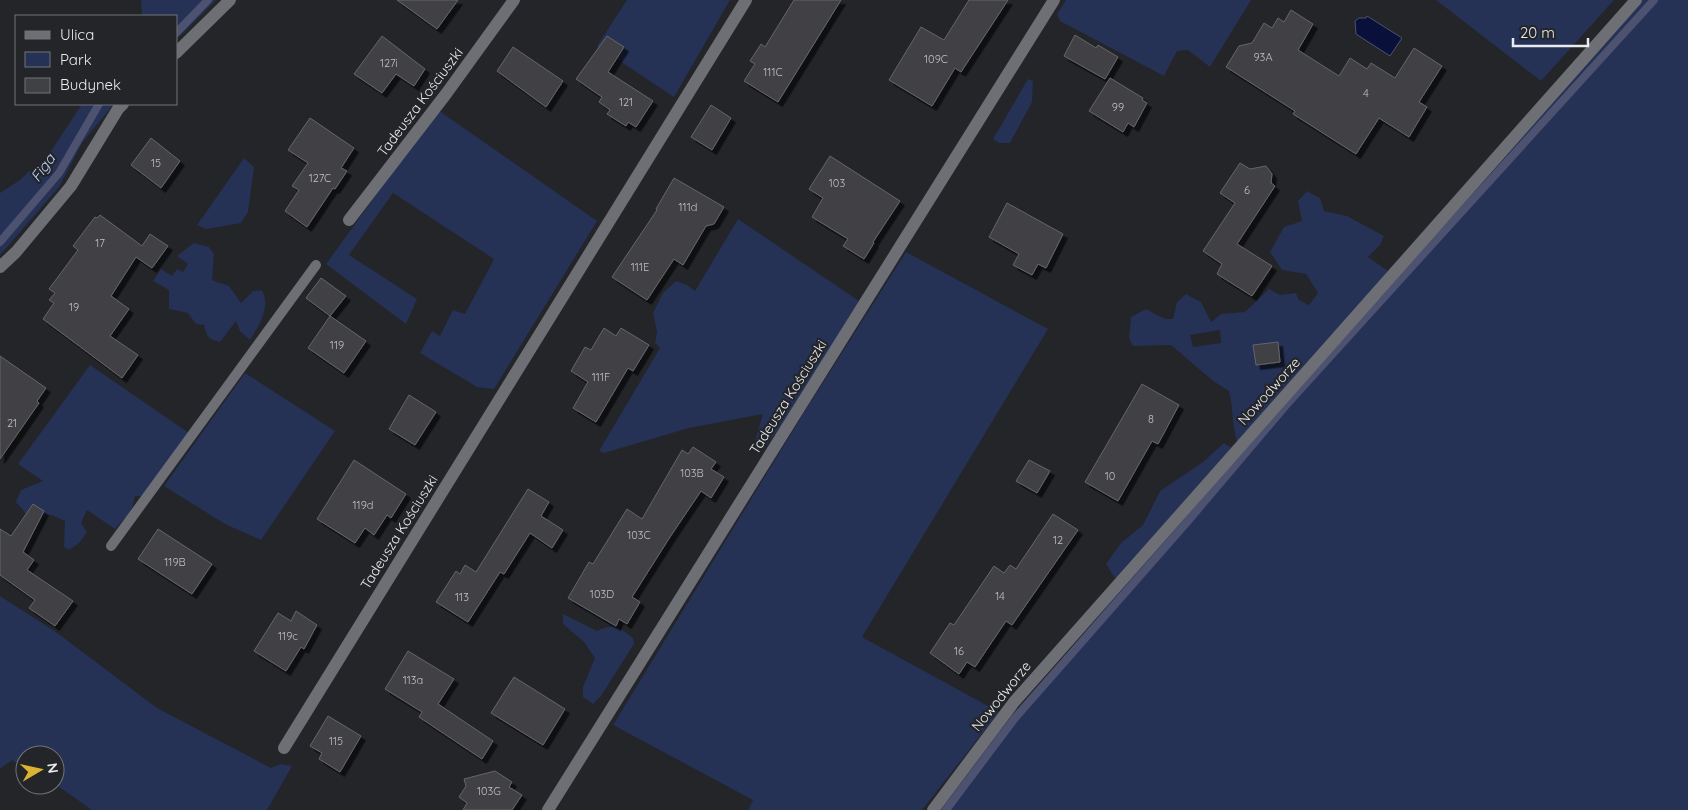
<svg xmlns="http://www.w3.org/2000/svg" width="1688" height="810" viewBox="0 0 1688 810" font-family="Quicksand,sans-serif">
	<defs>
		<filter id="shadow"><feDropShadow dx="4.5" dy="4.5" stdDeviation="0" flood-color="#0009"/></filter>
	</defs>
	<rect width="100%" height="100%" fill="#232529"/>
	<path fill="#253155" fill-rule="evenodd" d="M141 0H216L176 40V16H142Z
		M627 0H730L674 97 597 46Z
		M1066 0H1251L1210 67 1188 50 1177 51 1164 76 1060 21 1057 14Z
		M1436 0H1614L1541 81Z
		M1641 0H1688V810H937L1000 726 1002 730 1127 583 1114 577 1106 564 1121 543 1143 525 1160 491 1203 462 1224 443 1232 448 1238 444C1231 424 1234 411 1229 391L1213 381 1171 345 1133 346 1129 338 1131 317 1146 309 1165 319H1173L1177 302 1186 294 1201 302 1211 322 1221 314 1245 312 1269 289 1280 295 1296 293 1299 300 1309 305 1318 293 1306 274 1282 270 1270 252 1284 227 1302 221 1298 201 1307 191 1320 198 1324 211 1347 216 1384 236 1380 245 1368 257 1395 276ZM1220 330 1221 343 1193 347 1190 335ZM1278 342 1280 362 1256 365 1254 345Z
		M1028 79 1033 81 1032 102 1010 143H999L993 139Z
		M82 104H114L82 143 59 187 0 255V193L20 180 29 171 37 172Z
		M438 110 597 221 494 389 477 387 420 353 432 331 440 336 453 310 465 314 494 259 393 193 349 255 417 299 406 324 326 264Z
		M244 158 254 167 248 212 241 223 206 229 197 225Z
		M738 219 859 301 791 413 765 447 760 451 754 444 763 414 689 428 604 453 599 451 660 348 655 343 657 332 653 313 663 293 676 281 687 285 695 291Z
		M194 243 209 247 214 254 212 280 229 286 241 303 253 291 262 290C271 307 259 326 250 340L240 331 236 321 220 342C208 339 207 337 204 325L196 324 188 313 169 309V290L153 281 161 269 172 276 177 269 183 272 188 264 177 256Z
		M906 252 1048 329 862 637 999 712 922 810H748L753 800 613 725 803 414Z
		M90 365 189 433 143 496H135L131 512 115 529 87 510 81 523 87 532 79 543 69 550 64 547 65 521 51 515 26 514 16 502 21 490 43 481 18 464Z
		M245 373 335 431 261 540 225 524 164 486Z
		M0 596 56 632 157 708 271 768 281 764 292 766 267 810H92L55 784V755H25V770L12 760 0 769Z
		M563 614 597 631C612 623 621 628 633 638L634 644 601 696 593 704 583 697V687L595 658 584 642 563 624Z"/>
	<path fill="#09103a" stroke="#4c5270" d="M1367 16 1402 38 1390 56 1356 34 1355 21 1359 18H1366Z"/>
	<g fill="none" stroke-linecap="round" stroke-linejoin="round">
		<path stroke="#4c5270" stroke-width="8" d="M176 33 208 0
			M0 242 59 173 99 104
			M946 810 1015 718 1188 521 1288 403 1654 0"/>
	</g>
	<path fill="#3f4145" stroke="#64666b" filter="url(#shadow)" d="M397 0H458L437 29Z
		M794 0H841L778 102 744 81 755 64 750 61 761 44 765 47Z
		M969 0H1008L961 72 955 68 932 106 889 80 921 27 944 40Z
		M1291 10 1313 24 1298 50 1339 76 1350 58 1367 69 1371 63 1395 78 1414 48 1442 66 1419 102 1427 107 1409 137 1379 118 1356 154 1293 114 1295 111 1226 67 1239 46 1252 43 1264 23 1272 28 1278 18 1284 22Z
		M1075 35 1096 48 1098 45 1118 57 1105 79 1064 56Z
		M382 36 425 69 414 86 396 74 382 93 354 74Z
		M607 36 624 47 608 72 653 101 636 127 628 122 626 126 607 114 610 110 599 102 602 97 576 79Z
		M513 47 563 81 546 107 497 71Z
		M1110 78 1143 98 1142 100 1147 103 1134 127 1128 123 1123 132 1089 111Z
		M711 105 731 118 712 150 691 137Z
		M310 118 354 148 341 168 347 171 335 189 333 188 307 227 285 211 299 190 292 186 308 163 288 150Z
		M151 138 180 161 161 188 131 165Z
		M830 156 900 201 873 242 874 243 864 259 843 246 848 239 812 217 823 198 809 189Z
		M1240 163 1250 169 1266 166 1272 174 1271 183 1275 186 1237 244 1272 266 1252 296 1217 274 1222 264 1203 251 1235 203 1220 193Z
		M674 178 724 207 714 224 706 226 683 265 674 259 647 300 612 277 657 210 656 209Z
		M1007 203 1063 234 1046 268 1038 264 1032 275 1013 265 1019 254 989 237Z
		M100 215 142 246 150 234 168 246 152 268 136 257 111 296 129 309 110 336 138 355 122 378 43 319 54 303 49 300 55 293 49 289 78 250 73 246 95 217 97 218Z
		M321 278 346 296 330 316 366 341 344 373 308 348 330 316 306 298Z
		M604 328 616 336 621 328 649 345 633 371 628 368 596 422 573 408 588 382 571 371 585 347 591 350Z
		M1278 342 1280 362 1256 365 1253 345Z
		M0 356 46 388 37 401 39 403 0 459Z
		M1142 384 1179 405 1158 444 1152 441 1118 501 1085 482Z
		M409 395 436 412 415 445 389 429Z
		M693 447 716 462 711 469 724 477 711 498 701 491 670 537 632 597 640 602 627 624 619 619 616 626 568 598 589 562 593 564 627 509 642 519 682 450 688 454Z
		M354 460 406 494 391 518 387 515 374 535 365 528 355 543 317 519Z
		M1029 460 1050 471 1037 493 1016 481Z
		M528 489 549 502 541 516 563 530 552 548 530 533 504 574 500 572 468 622 436 602 456 571 460 574 465 565 476 572Z
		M33 504 44 511 23 552 34 560 27 570 73 601 55 626 29 608 35 600 0 575V529L11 536Z
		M1053 514 1078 530 1012 625 1006 621 975 667 967 662 959 674 930 653 950 623 954 625 994 566 1004 573 1010 565 1016 569Z
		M158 529 212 564 192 594 138 559Z
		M296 611 317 625 304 649 301 647 286 671 254 651 278 613 291 621Z
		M408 651 454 679 438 704 493 741 482 759 419 717 422 712 385 689Z
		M514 677 565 709 543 745 491 713Z
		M328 716 361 736 340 772 319 759 322 753 310 746Z
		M495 771 512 782 509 787 522 795 512 810H463L467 803 459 797 466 786 464 779Z"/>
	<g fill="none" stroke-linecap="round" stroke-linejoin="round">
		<path stroke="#6d6f74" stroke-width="10" d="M111 546 316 265"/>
		<path stroke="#6d6f74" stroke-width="12" d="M176 53 230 0
			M349 220 446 94 514 0
			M0 267 16 252 71 186 118 109 123 104
			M284 748 746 0
			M548 810 1054 0
			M933 810 1014 702 1636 0"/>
	</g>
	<g text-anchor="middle" stroke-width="4.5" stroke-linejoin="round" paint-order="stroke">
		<g font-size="11" fill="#bfc0c4">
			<text x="1263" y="61">93A</text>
			<text x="936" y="63">109C</text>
			<text x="389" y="67">127i</text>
			<text x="773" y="76">111C</text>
			<text x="1366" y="97">4</text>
			<text x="626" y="106">121</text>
			<text x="1118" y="111">99</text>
			<text x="156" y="167">15</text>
			<text x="320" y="182">127C</text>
			<text x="837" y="187">103</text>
			<text x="1247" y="194">6</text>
			<text x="688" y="211">111d</text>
			<text x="100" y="247">17</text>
			<text x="640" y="271">111E</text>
			<text x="74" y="311">19</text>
			<text x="337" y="349">119</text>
			<text x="601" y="381">111F</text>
			<text x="1151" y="423">8</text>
			<text x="12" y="427">21</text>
			<text x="692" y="477">103B</text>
			<text x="1110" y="480">10</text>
			<text x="363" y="509">119d</text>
			<text x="639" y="539">103C</text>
			<text x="1058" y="544">12</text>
			<text x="175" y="566">119B</text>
			<text x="602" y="598">103D</text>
			<text x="1000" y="600">14</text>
			<text x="462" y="601">113</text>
			<text x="288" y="640">119c</text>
			<text x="959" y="655">16</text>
			<text x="413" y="684">113a</text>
			<text x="336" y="745">115</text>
			<text x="489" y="795">103G</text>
		</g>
		<g font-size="14" fill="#eaebee" stroke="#232529">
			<text transform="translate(420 102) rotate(-53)" y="5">Tadeusza Kościuszki</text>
			<text transform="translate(1269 391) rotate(-48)" y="5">Nowodworze</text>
			<text transform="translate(788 397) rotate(-58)" y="5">Tadeusza Kościuszki</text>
			<text transform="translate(399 532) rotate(-58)" y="5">Tadeusza Kościuszki</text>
			<text transform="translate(1001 696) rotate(-51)" y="5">Nowodworze</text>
		</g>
		<g font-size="15" font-style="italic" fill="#bfd0fe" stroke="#232529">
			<text transform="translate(43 168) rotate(-54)" y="5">Figa</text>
		</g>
	</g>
	<rect x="15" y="15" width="162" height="90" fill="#232529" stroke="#737478"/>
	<rect x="25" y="31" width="25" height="8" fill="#6d6f74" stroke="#737478"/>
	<text x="60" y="40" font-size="15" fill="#eaebee">Ulica</text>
	<rect x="25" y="52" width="25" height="15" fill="#253155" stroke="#737478"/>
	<text x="60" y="65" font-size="15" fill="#eaebee">Park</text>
	<rect x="25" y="78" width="25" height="15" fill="#3f4145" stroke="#737478"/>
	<text x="60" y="90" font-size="15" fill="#eaebee">Budynek</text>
	<g transform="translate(40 770) rotate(81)"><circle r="24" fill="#232529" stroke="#737478"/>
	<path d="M0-4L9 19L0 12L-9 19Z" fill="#dcb233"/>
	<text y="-8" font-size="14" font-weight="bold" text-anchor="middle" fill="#eaebee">N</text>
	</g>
	<path d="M1513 38v8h75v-8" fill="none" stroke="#eaebee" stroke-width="2.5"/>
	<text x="1520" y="38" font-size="15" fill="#eaebee" stroke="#232529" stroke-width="4" paint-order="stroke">20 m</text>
</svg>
